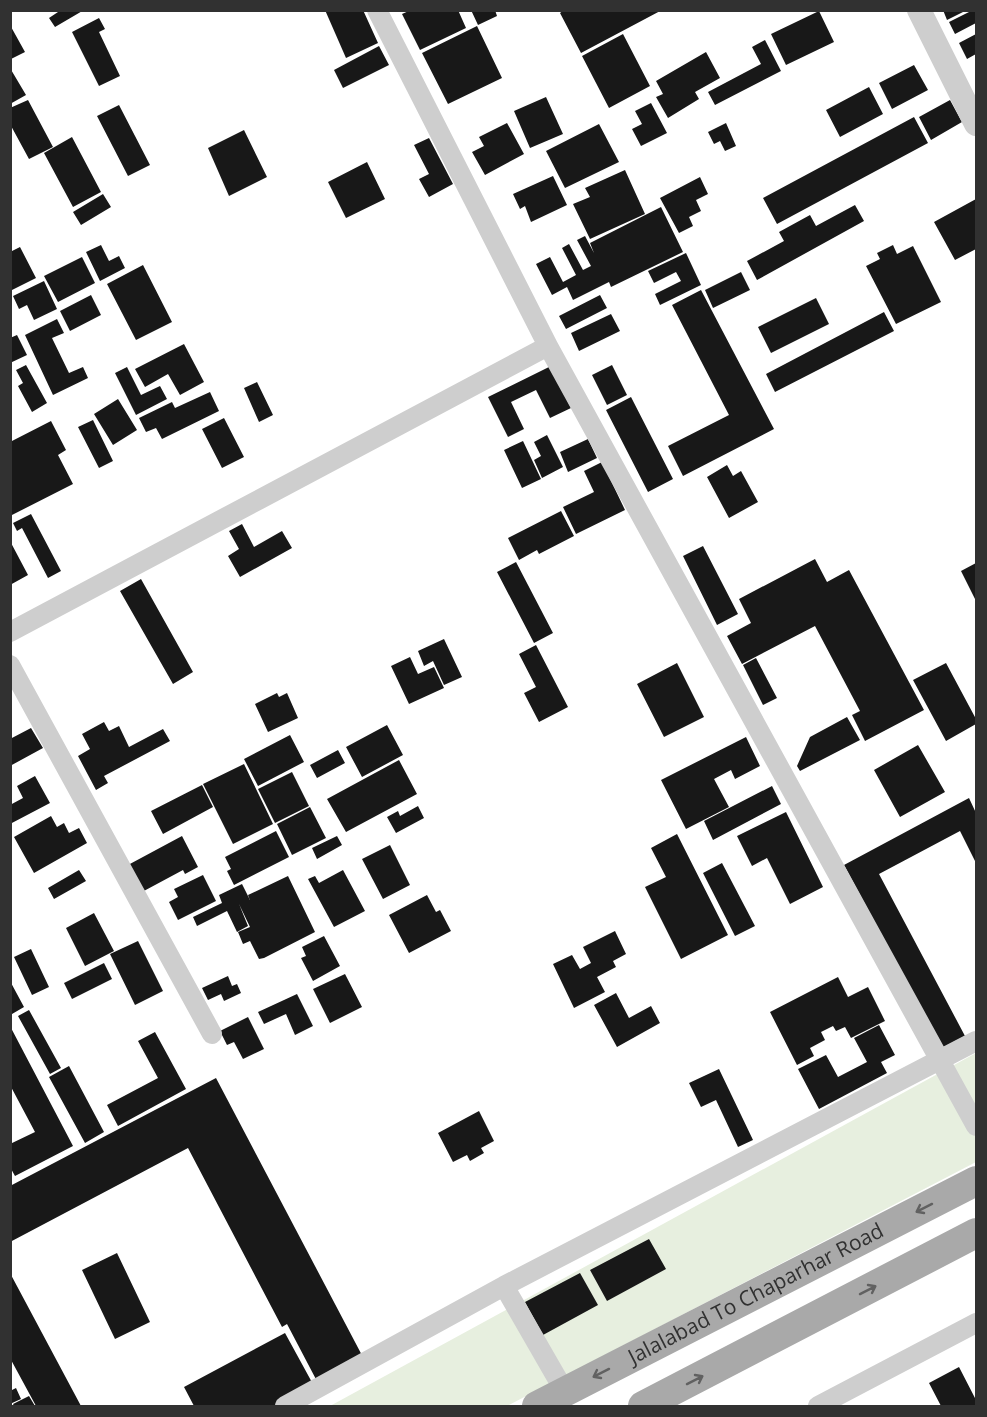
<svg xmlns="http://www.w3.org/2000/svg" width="987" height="1417" viewBox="0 0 987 1417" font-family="'Open Sans',sans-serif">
	<rect width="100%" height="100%" fill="#fff"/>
	<path fill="#e7efdf" d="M976 1053V1162L507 1406H330Z"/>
	<path fill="#181818" d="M61 10H84L55 27 49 18Z
		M325 10H363L378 43 346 58Z
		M411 10H458L466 28 420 50 402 14Z
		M471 10H495L497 16 478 25Z
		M564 10H662L581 53 560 13Z
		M943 10H967L947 20Z
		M973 10H976V23L955 34 949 22Z
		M819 11 834 42 786 65 771 34Z
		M99 18 105 29 99 32 120 76 99 86 72 32Z
		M10 25 25 52 11 59 10 58Z
		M477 26 502 78 448 104 422 53Z
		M623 34 650 86 609 108 582 56Z
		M976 34V54L967 59 959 43Z
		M765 40 781 71 715 105 708 92 761 64 752 47Z
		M379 46 389 65 343 88 334 70Z
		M706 52 720 78 695 92 699 99 668 118 656 97 663 94 656 81Z
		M914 65 928 90 892 109 879 83Z
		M10 68 26 95 10 104Z
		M869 87 883 114 840 137 826 110Z
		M546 97 563 134 530 148 514 111Z
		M28 100 53 147 29 159 10 124V108Z
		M950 100 962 122 931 140 919 117Z
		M651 103 667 133 641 146 632 129 642 124 635 111Z
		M119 105 150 165 128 176 97 116Z
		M914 117 928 143 777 224 763 198Z
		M507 123 524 154 485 175 472 152 484 146 479 137Z
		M726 123 736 146 725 151 720 141 714 144 708 132Z
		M599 124 619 162 565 188 546 151Z
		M244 130 267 177 229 196 208 148Z
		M72 137 101 192 73 207 44 153Z
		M429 138 453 184 429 197 419 179 429 174 414 145Z
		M367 162 385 199 346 218 328 182Z
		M625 170 645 214 590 239 573 204 590 197 585 188Z
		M553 176 567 205 531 222 525 206 520 209 513 194Z
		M700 177 708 194 696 200 701 211 689 217 693 226 679 233 660 198Z
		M103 194 111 207 81 225 73 212Z
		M976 199V249L955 260 934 222Z
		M855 205 864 221 757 280 747 261 784 241 779 232 810 215 816 226Z
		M661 207 683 252 611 287 609 282 573 300 567 287 552 295 536 264 550 257 563 282 576 275 562 248 569 244 583 270 591 266 577 240 585 236 594 253 590 243Z
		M101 245 109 261 119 256 125 268 100 281 86 252Z
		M893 245 897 254 913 246 941 302 896 324 866 266 880 259 877 253Z
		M20 247 36 278 12 290 10 286V252Z
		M686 253 701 285 660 305 655 294 681 281 676 272 654 283 648 271Z
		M82 257 95 283 58 302 44 276Z
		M143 265 172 322 136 340 107 284Z
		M741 272 750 290 713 308 705 290Z
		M44 281 57 309 34 320 27 305 19 309 13 296Z
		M701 290 774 429 683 476 668 446 729 415 672 305Z
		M91 295 101 315 70 331 60 311Z
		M600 295 607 308 566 329 559 316Z
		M816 298 829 324 771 353 758 327Z
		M884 312 894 331 775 392 766 374Z
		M611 314 620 331 579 351 571 333Z
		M57 319 64 333 52 338 69 373 83 367 88 378 53 395 25 335Z
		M17 335 27 355 10 363V338Z
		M184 344 204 382 180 395 168 374 145 387 135 369Z
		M26 365 47 403 32 412 18 386 23 383 16 370Z
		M612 365 627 395 607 405 592 375Z
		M551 366 571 408 550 418 536 390 511 402 524 429 508 437 488 397Z
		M127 367 141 395 160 386 167 399 136 415 115 373Z
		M257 382 273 415 259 422 244 388Z
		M210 392 219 411 162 439 156 428 146 432 139 418 172 402 175 408Z
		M631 397 673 479 648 492 606 410Z
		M118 399 137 430 113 445 94 414Z
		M224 418 244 457 222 468 202 429Z
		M93 420 113 461 99 468 78 427Z
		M51 421 66 450 58 455 73 484 10 516V442Z
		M547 435 563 467 542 478 534 460 541 456 534 442Z
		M588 439 597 458 568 472 560 452Z
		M523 441 541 479 522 488 504 450Z
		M602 462 625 510 576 534 563 507 594 492 584 471Z
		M727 465 733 476 741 471 758 502 729 518 707 477Z
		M561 511 574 536 539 554 537 550 519 560 508 538Z
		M31 514 61 571 48 578 22 528 17 531 13 523Z
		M242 524 254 547 282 531 292 548 240 577 228 556 239 549 229 531Z
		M10 541 28 575 10 585Z
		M703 546 738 614 717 625 683 556Z
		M815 559 827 582 849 570 924 710 865 741 852 715 860 711 815 626 742 664 727 636 751 623 739 599Z
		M516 562 553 633 534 643 497 572Z
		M976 563V601L961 571Z
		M141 579 193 672 173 684 120 591Z
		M444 639 462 677 444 685 433 661 424 666 418 651Z
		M536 645 568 707 539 722 524 693 536 687 519 654Z
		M410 657 418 674 434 667 444 688 409 704 391 666Z
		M756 658 777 698 763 705 743 665Z
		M677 663 704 717 664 737 637 684Z
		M946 663 976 719V724L946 741 913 680Z
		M277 693 279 697 287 693 298 718 268 732 255 704Z
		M847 717 860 740 800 771 797 766 810 737Z
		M104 722 109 731 119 726 129 747 163 729 170 741 104 776 108 783 96 790 78 756 90 749 82 734Z
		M387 725 403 755 362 777 346 747Z
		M31 728 43 748 10 766V739Z
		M290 735 304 762 258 786 244 759Z
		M746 737 760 766 735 779 731 770 714 779 729 807 686 829 661 780Z
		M918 745 945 792 900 817 874 770Z
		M338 750 345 763 317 778 310 765Z
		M399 760 417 794 346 832 327 799Z
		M244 764 273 824 233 844 203 784Z
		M292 772 309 806 275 823 258 789Z
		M35 776 50 803 10 824V805L23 798 17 786Z
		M202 785 213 807 163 834 151 811Z
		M772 786 781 804 713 840 704 821Z
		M969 798 976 813V863L960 831 879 874 965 1036 942 1048 844 865Z
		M418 806 424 818 396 833 387 817 398 811 400 816Z
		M310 807 326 838 292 855 277 824Z
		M786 812 823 887 790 904 767 858 752 866 737 836Z
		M51 816 57 827 64 823 69 833 79 828 87 843 34 873 14 837Z
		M276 831 289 857 234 885 227 871 231 869 225 857Z
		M677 834 728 935 681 959 645 887 666 877 651 848Z
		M182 836 198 867 185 874 183 870 142 892 128 865Z
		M337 836 342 845 317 859 312 848Z
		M390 845 410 885 383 899 362 859Z
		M722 863 755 926 735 936 703 873Z
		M79 870 86 881 54 899 48 888Z
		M343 870 365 911 334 927 308 879 315 876 319 883Z
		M203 875 216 901 178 920 169 902 178 897 174 889Z
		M288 876 315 932 264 958 259 959 250 941 243 944 238 932 250 927 239 904 248 926 237 932 227 911 197 926 193 917 222 903 219 895 242 884 250 900 248 895Z
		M427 895 436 912 440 910 451 931 409 953 389 915Z
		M94 913 114 951 85 966 66 928Z
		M615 931 626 954 613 961 616 967 597 977 605 992 574 1008 553 964 572 955 580 969 591 963 583 947Z
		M324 936 340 966 313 981 301 958 306 956 302 947Z
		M138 941 163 991 135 1005 110 954Z
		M31 949 49 987 32 995 14 957Z
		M104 963 112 979 72 999 64 983Z
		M345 974 362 1007 330 1023 313 989Z
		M228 976 232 986 237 984 241 993 224 1001 221 994 208 1000 202 988Z
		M838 977 848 997 868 987 885 1021 851 1038 845 1027 836 1031 833 1026 821 1032 825 1040 810 1048 814 1056 797 1065 770 1012Z
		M10 981 24 1007 12 1014 10 1011Z
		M616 993 629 1018 651 1006 660 1023 617 1047 594 1005Z
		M297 994 313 1026 295 1035 286 1014 264 1024 258 1012Z
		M29 1010 61 1068 50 1074 18 1016Z
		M248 1017 264 1049 243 1059 234 1042 227 1045 220 1031Z
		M879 1025 895 1055 881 1062 887 1073 819 1109 798 1069 826 1055 838 1077 867 1062 854 1038Z
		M10 1026 73 1146 15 1176 10 1167V1144L35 1132 10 1085Z
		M155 1032 186 1089 118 1126 107 1105 158 1078 138 1041Z
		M69 1066 104 1132 85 1143 49 1077Z
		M719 1069 753 1140 738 1147 716 1100 701 1107 689 1083Z
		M216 1078 365 1361 319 1385 287 1324 282 1327 188 1148 10 1242V1186Z
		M479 1111 494 1141 481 1148 484 1153 470 1161 467 1155 453 1162 438 1133Z
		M649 1239 666 1269 607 1301 590 1270Z
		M117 1253 150 1322 115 1339 82 1270Z
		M10 1273 81 1406H36L10 1358Z
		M580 1273 598 1305 543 1335 525 1302Z
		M285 1333 314 1386 274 1406H194L184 1387Z
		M959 1367 976 1400V1406H941L929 1383Z
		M16 1388 21 1399 10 1404V1391Z
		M29 1396 35 1406H14L13 1404Z"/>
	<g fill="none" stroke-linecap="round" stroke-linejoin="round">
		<path stroke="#cecece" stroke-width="20" d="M377 10 548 346
			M10 632 548 346 976 1126
			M10 665 212 1034
			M504 1286 565 1392
			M285 1406 504 1286 976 1041
			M818 1406 976 1323"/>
		<path stroke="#cecece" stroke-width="24" d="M919 10 976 124"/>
		<g stroke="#a9a9a9" stroke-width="30">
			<path id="s1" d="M537 1406 976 1181"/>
			<path d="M643 1406 976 1233"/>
		</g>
	</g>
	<defs><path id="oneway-shaft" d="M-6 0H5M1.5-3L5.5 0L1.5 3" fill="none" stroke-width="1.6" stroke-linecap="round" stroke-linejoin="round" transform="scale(1.5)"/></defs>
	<g stroke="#616161">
		<use href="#oneway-shaft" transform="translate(924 1208) rotate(153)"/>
		<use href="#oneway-shaft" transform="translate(868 1290) rotate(-27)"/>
		<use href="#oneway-shaft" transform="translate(601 1373) rotate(153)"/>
		<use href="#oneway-shaft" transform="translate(695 1380) rotate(-27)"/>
	</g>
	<g text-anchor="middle" stroke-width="6" stroke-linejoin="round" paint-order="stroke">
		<g font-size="21" fill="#313131" stroke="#fff">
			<text dy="7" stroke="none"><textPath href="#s1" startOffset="246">Jalalabad To Chaparhar Road</textPath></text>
		</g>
	</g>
	<rect width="987" height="1417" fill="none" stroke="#313131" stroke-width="24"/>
</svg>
